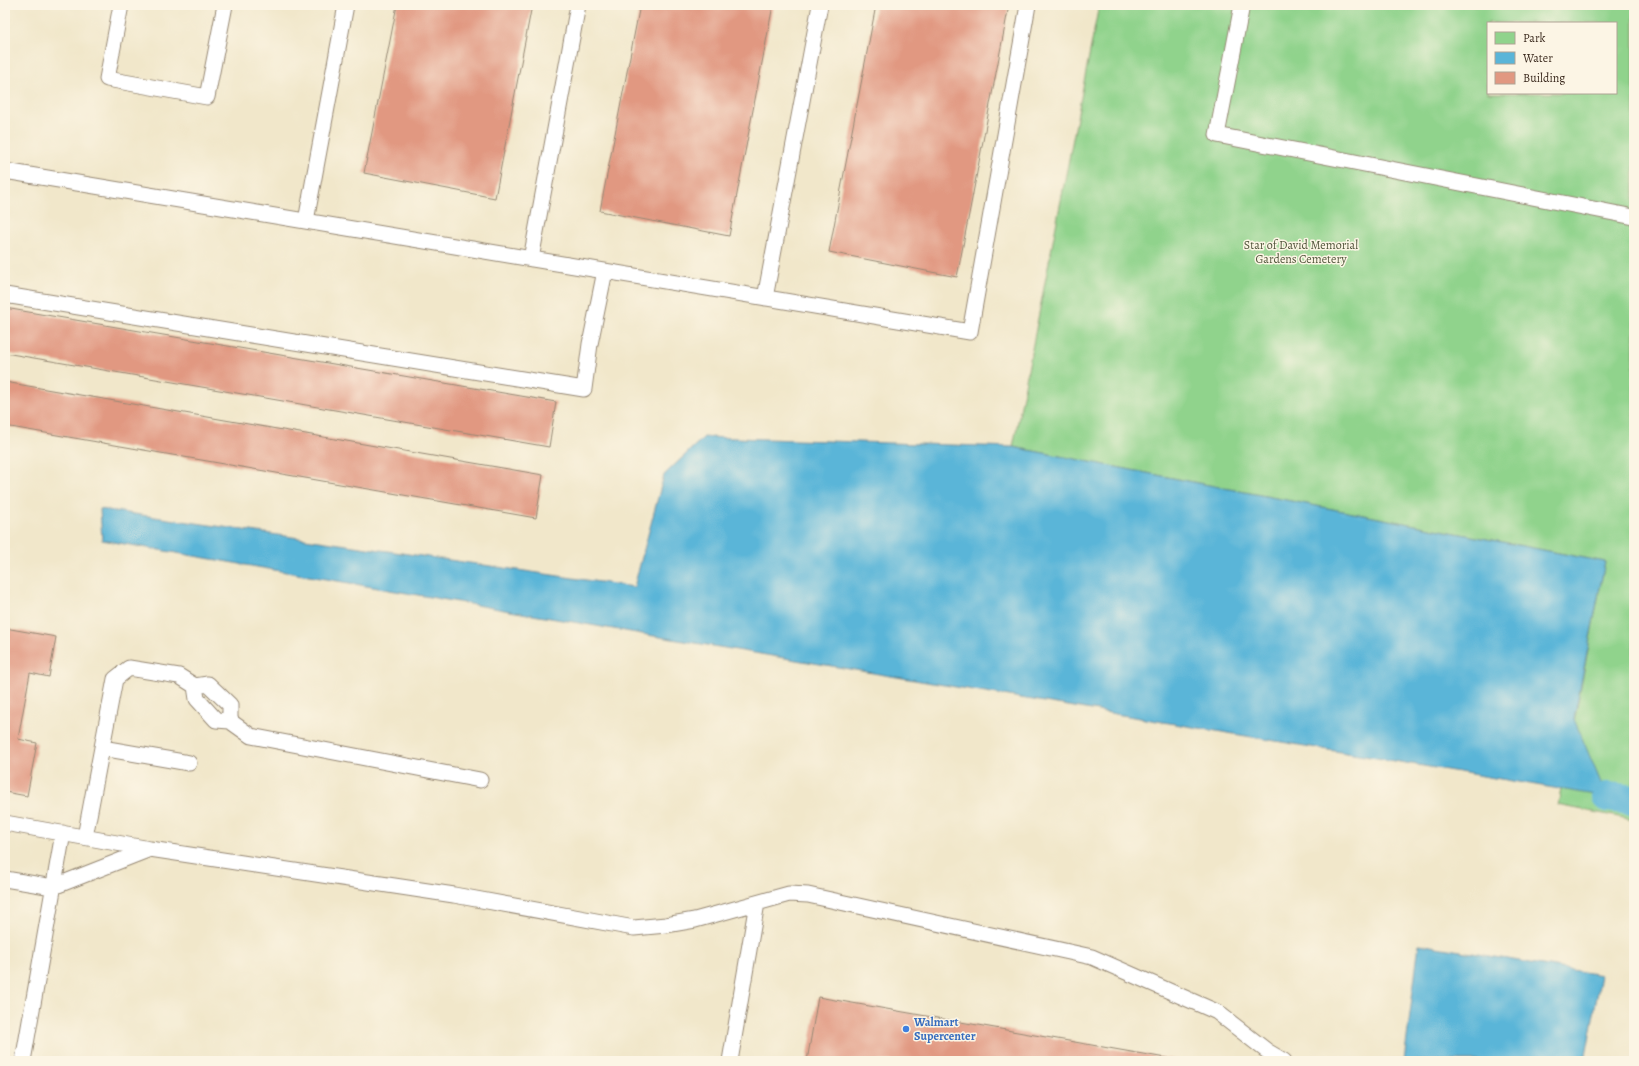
<svg xmlns="http://www.w3.org/2000/svg" width="1639" height="1066" viewBox="0 0 1639 1066" font-family="Alegreya,serif">
	<rect width="100%" height="100%" fill="#fcf5e5"/>
	<filter id="ink" filterUnits="userSpaceOnUse"><feTurbulence type="fractalNoise" baseFrequency=".025" numOctaves="2"/><feDisplacementMap in="SourceGraphic" scale="8" xChannelSelector="R" yChannelSelector="G"/><feConvolveMatrix kernelMatrix="1 2 1 2 8 2 1 2 1" color-interpolation-filters="sRGB"/></filter>
	<filter id="wash" filterUnits="userSpaceOnUse"><feTurbulence type="fractalNoise" baseFrequency=".012" numOctaves="4" result="noise"/><feDisplacementMap in="SourceGraphic" scale="16" xChannelSelector="R" yChannelSelector="G"/><feGaussianBlur stdDeviation="0.9" result="paint"/><feColorMatrix in="noise" values="0 0 0 0 0 0 0 0 0 0 0 0 0 0 0 0 0 1.4 0 .05"/><feComposite in="paint" operator="in"/></filter>
	<g filter="url(#wash)">
		<rect width="100%" height="100%" fill="#f1e7ca"/>
		<path fill="#90d38c" stroke="#667e55" fill-rule="evenodd" d="M1099 5H1634V820L1558 805 1605 562 1013 447ZM1488 23H1616V93H1488Z"/>
		<path fill="#5ab5d8" stroke="#4a707b" d="M704 437 1013 447 1605 562 1574 719 1607 797 648 635 102 540 100 509 634 587 664 475Z
			M1419 944 1601 975 1585 1061H1404Z"/>
		<g fill="none" stroke-linecap="round" stroke-linejoin="round">
			<path stroke="#5ab5d8" stroke-width="30" d="M1607 797 1634 800"/>
		</g>
		<g id="blocks">
			<path fill="#e19881" d="M397 5H532L495 198 364 173Z
				M640 5H773L729 236 600 211Z
				M876 5H1009L957 277 829 252Z
				M5 308 556 402 549 447 5 353Z
				M5 382 543 475 536 518 5 426Z
				M5 628 56 637 49 677 30 673 18 739 37 743 27 796 5 792Z
				M818 997 1177 1060V1061H807Z"/>
		</g>
	</g>
	<g filter="url(#ink)">
		<use href="#blocks" fill-opacity="0" stroke="#968874" stroke-width="1"/>
		<g fill="none" stroke-linecap="round" stroke-linejoin="round">
			<defs>
				<path id="service" d="M121 5 107 79 207 97 225 5
					M1242 5 1217 135 1634 217
					M5 171 970 332 1028 5
					M306 221 346 5
					M531 259 578 5
					M5 295 584 389 590 344 605 271
					M765 298 820 5
					M195 686 197 699 216 720 230 721 251 736 480 780
					M102 748 189 763
					M5 823 150 849 454 895 634 928 666 925 695 920 789 894 808 895 1092 957 1217 1012 1267 1051 1284 1061
					M85 837 115 679 129 668 179 676 195 686 208 684 230 705V721
					M5 879 53 887 150 849
					M23 1061 63 833
					M730 1061 757 903"/>
			</defs>
			<use href="#service" stroke="#968874" stroke-width="17"/>
			<use href="#service" stroke="#fff" stroke-width="15"/>
		</g>
	</g>
	<circle fill="#3f7fe0" stroke="#fcf5e5" stroke-width="1.5" cx="906" cy="1029" r="4"/>
	<g text-anchor="middle" stroke-width="3" stroke-linejoin="round" paint-order="stroke">
		<g font-size="12" fill="#50543a" stroke="#fcf5e5">
			<text x="1301" y="249">Star of David Memorial<tspan x="1301" dy="14">Gardens Cemetery</tspan></text>
		</g>
		<g font-size="12" font-weight="bold" fill="#366cbe" stroke="#fcf5e5" text-anchor="start">
			<text x="914" y="1026">Walmart<tspan x="914" dy="14">Supercenter</tspan></text>
		</g>
	</g>
	<rect width="1639" height="1066" fill="none" stroke="#fcf5e5" stroke-width="20"/>
	<rect x="1487" y="22" width="130" height="72" fill="#fcf5e5" stroke="#afa495"/>
	<rect x="1495" y="32" width="20" height="12" fill="#90d38c" stroke="#afa495"/>
	<text x="1523" y="42" font-size="12" fill="#3b2a1e">Park</text>
	<rect x="1495" y="52" width="20" height="12" fill="#5ab5d8" stroke="#afa495"/>
	<text x="1523" y="62" font-size="12" fill="#3b2a1e">Water</text>
	<rect x="1495" y="72" width="20" height="12" fill="#e19881" stroke="#afa495"/>
	<text x="1523" y="82" font-size="12" fill="#3b2a1e">Building</text>
</svg>
